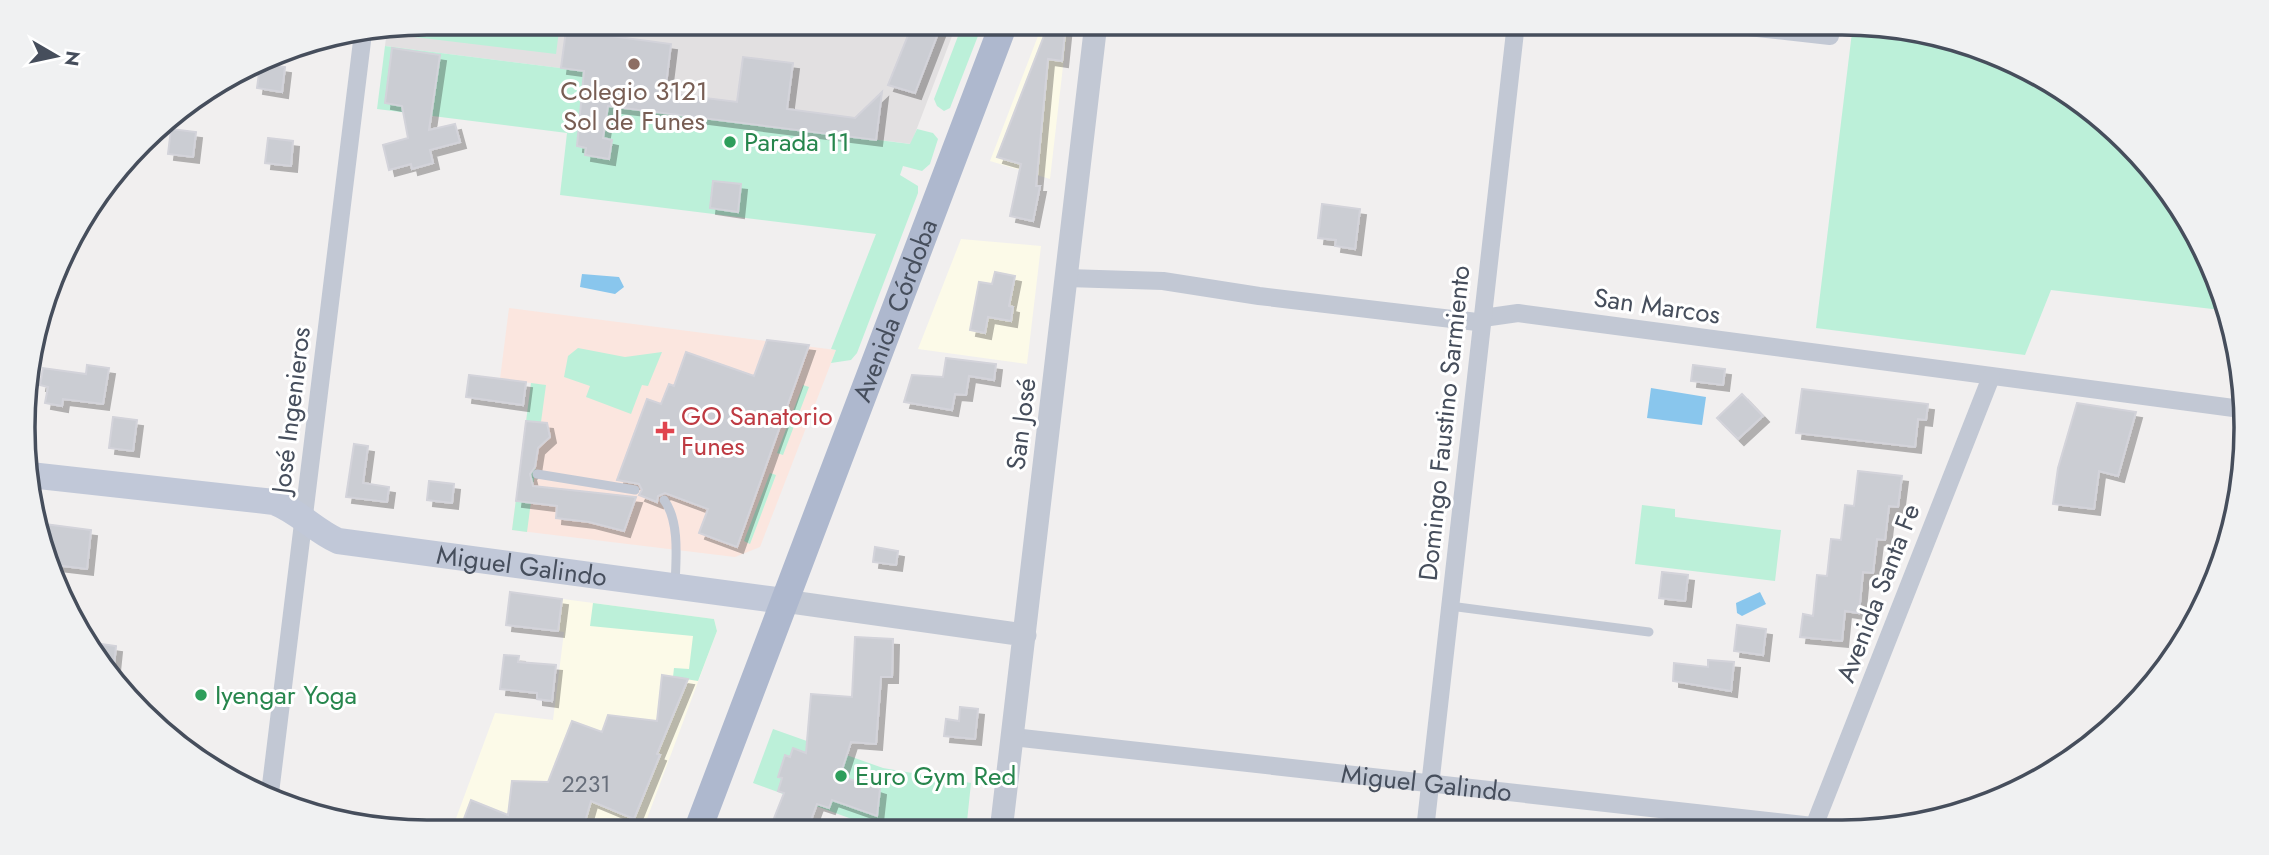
<svg xmlns="http://www.w3.org/2000/svg" width="2269" height="855" viewBox="0 0 2269 855" font-family="Jost,sans-serif">
	<defs>
		<filter id="shadow"><feDropShadow dx="6" dy="6" stdDeviation="0" flood-color="#0004"/></filter>
	</defs>
	<rect width="100%" height="100%" fill="#f1efef"/>
	<path fill="#fcfae8" d="M1043 23H1068L1050 179 990 161Z
		M961 239 1041 246 1027 364 918 349Z
		M510 592 714 619 717 631 642 832H451L495 713 553 720 564 632 506 625Z"/>
	<path fill="#e2e0e1" d="M428 23H957L911 144 580 102 583 71 385 46 387 30Z"/>
	<path fill="#fbe6df" d="M509 308 836 350 760 547 735 557 512 530 531 383 500 379Z"/>
	<path fill="#bcf0d9" d="M428 23H560L556 54 414 37 415 25Z
		M963 23H983L950 108 944 111 937 106 934 99Z
		M1853 24 1947 37 2088 107 2192 225 2221 310 2051 290 2025 355 1816 328Z
		M385 46 584 71 580 102 910 144 917 129 933 133 938 139 930 164 922 171 903 166 900 175 918 186V193L857 353 851 360 831 363 836 350 831 349 876 234 560 195 567 133 377 109Z
		M578 348 625 357 662 352 648 386 642 385 631 414 586 397 590 386 564 377 568 356Z
		M531 383 546 385 541 422 547 423 550 437 538 448 527 532 512 530Z
		M803 385 809 387 783 455 777 453Z
		M770 473 776 475 750 544 744 541Z
		M1642 505 1675 509V517L1781 530 1775 581 1635 564Z
		M593 603 714 619 717 631 698 681 673 677 674 668 689 669 693 636 590 626Z
		M773 729 883 768 971 783 966 831H911L871 826 753 783Z"/>
	<path fill="#89c6ed" d="M582 274 619 277 624 287 615 294 580 287Z
		M1651 388 1706 397 1702 425 1647 418Z
		M1760 592 1766 604 1742 616 1737 613 1736 603Z"/>
	<path fill="#cbcdd3" stroke="#d3d3da" stroke-width="2" filter="url(#shadow)" d="M567 23H605L603 35 671 44 665 93 737 102 743 57 793 63 787 109 855 118 882 92 876 140 608 106 603 138 612 140 609 159 585 155 586 148 577 146 584 71 561 68Z
		M913 23H942L915 93 888 85Z
		M1049 23H1066L1062 61 1048 59 1036 186H1040L1033 221 1010 216 1021 164 997 157Z
		M392 48 440 55 429 130 455 124 460 142 430 150 433 163 412 169 411 164 389 170 383 145 408 138 402 106 385 103Z
		M263 64 285 67 282 92 257 88 260 66Z
		M171 129 196 132 193 157 168 154Z
		M268 138 293 141 291 166 265 163Z
		M713 181 741 184 738 212 710 208Z
		M1322 204 1360 209 1355 249 1335 246 1336 240 1318 238Z
		M995 272 1015 276 1009 306 1013 307 1011 321 988 317 985 333 970 330 979 282 992 284Z
		M767 340 809 345 737 547 699 533 708 509 665 493 658 496 657 502 639 495 642 490 639 484 617 480 647 399 661 404 669 384 674 386 686 352 754 376Z
		M946 358 996 364 994 380 969 376 966 395 955 394 952 410 904 402 912 375 943 377Z
		M87 365 109 368 103 404 63 399 62 406 45 403 48 387 40 385 43 368 86 374Z
		M1693 365 1725 369 1723 385 1691 381Z
		M469 375 526 382 523 405 466 397Z
		M1802 389 1928 404 1926 420 1918 419 1915 447 1796 433Z
		M1742 394 1763 416 1738 439 1717 418Z
		M2077 403 2136 412 2118 476 2099 471 2094 509 2053 504 2058 468Z
		M113 417 137 420 133 451 109 448Z
		M526 421 547 423 550 437 538 448 535 467 530 474 533 486 636 497 624 531 589 522 556 518 557 506 516 501Z
		M354 444 368 446 363 483 389 487 387 502 346 497Z
		M1858 471 1902 476 1898 507 1889 506 1885 540 1877 539 1873 573 1863 572 1859 613 1845 611 1842 641 1800 637 1803 614 1813 616 1817 575 1827 576 1831 539 1841 540 1845 505 1854 506Z
		M429 481 454 484 452 503 427 500Z
		M37 523 91 530 87 569 55 565Z
		M875 547 898 551 896 565 873 562Z
		M1662 572 1688 575 1685 601 1659 598Z
		M510 592 562 599 558 631 506 625Z
		M1737 625 1766 629 1763 655 1734 651Z
		M855 637 893 639 892 677H881L876 744 851 742 840 776 880 789 877 816 832 800 829 808 817 804 807 831H769L784 793 778 791 782 778 778 777 785 755 790 757 793 748 806 753 811 694 852 697Z
		M87 642 116 646 113 675 91 652Z
		M504 655 519 656 518 662 556 665 552 701 537 699V693L500 689Z
		M1708 660 1734 662 1731 691 1673 681 1674 663 1708 667Z
		M662 675 688 679 657 754 660 755 634 819 591 801 582 832H459L471 800 508 815 512 781 548 782 572 721 602 732 608 715 657 721Z
		M960 707 978 709 975 739 944 736 946 719 959 721Z"/>
	<g fill="none" stroke-linecap="round" stroke-linejoin="round">
		<path stroke="#c2c8d4" stroke-width="9" d="M537 474 635 490
			M664 500C680 521 676 560 675 585
			M1450 606 1649 632"/>
		<g stroke="#c2c8d4" stroke-width="18">
			<path d="M1711 23 1830 36"/>
			<path d="M1067 278 1163 281 1259 296 1477 322 1483 318 1518 313 2241 409"/>
			<path id="s1" d="M1013 737 1840 829"/>
			<path d="M270 793 363 33"/>
			<path d="M1813 829 1991 377"/>
			<path d="M1425 830 1516 23"/>
		</g>
		<path stroke="#c2c8d4" stroke-width="23" d="M784 601 1025 635
			M1001 831 1096 23"/>
		<path stroke="#c1c8d8" stroke-width="26" id="s2" d="M30 475 274 502C298 511 314 530 338 541L784 601"/>
		<path stroke="#aeb8ce" stroke-width="28" id="s3" d="M697 832 1004 23"/>
	</g>
	<circle fill="#8d6e63" stroke="#fff" stroke-width="2.5" cx="634" cy="64" r="7"/>
	<g fill="#2e9e5b" stroke="#fff" stroke-width="2.5">
		<circle cx="730" cy="142" r="7"/>
		<circle cx="201" cy="695" r="7"/>
		<circle cx="841" cy="776" r="7"/>
	</g>
	<path fill="#e0444e" stroke="#fff" stroke-width="2.5" d="M661.5 420.5h7v7h7v7h-7v7h-7v-7h-7v-7h7z"/>
	<g text-anchor="middle" stroke-width="6" stroke-linejoin="round" paint-order="stroke">
		<g font-size="23" fill="#676e7a">
			<text x="586" y="792">2231</text>
		</g>
		<g font-size="26" fill="#785e54" stroke="#fff">
			<text x="634" y="100">Colegio 3121<tspan x="634" dy="30">Sol de Funes</tspan></text>
		</g>
		<g font-size="26" fill="#27864d" stroke="#fff" text-anchor="start">
			<text x="744" y="151">Parada 11</text>
			<text x="215" y="704">Iyengar Yoga</text>
			<text x="855" y="785">Euro Gym Red</text>
		</g>
		<g font-size="26" fill="#464e5c" stroke="#fff">
			<text transform="translate(1657 306) rotate(8)" y="9">San Marcos</text>
			<text dy="9" stroke="none"><textPath href="#s3" startOffset="558">Avenida Córdoba</textPath></text>
			<text transform="translate(291 410) rotate(-83)" y="9">José Ingenieros</text>
			<text transform="translate(1444 423) rotate(-84)" y="9">Domingo Faustino Sarmiento</text>
			<text transform="translate(1021 424) rotate(-83)" y="9">San José</text>
			<text dy="9" stroke="none"><textPath href="#s2" startOffset="506">Miguel Galindo</textPath></text>
			<text transform="translate(1878 593) rotate(-69)" y="9">Avenida Santa Fe</text>
			<text dy="9" stroke="none"><textPath href="#s1" startOffset="416">Miguel Galindo</textPath></text>
		</g>
		<g font-size="26" fill="#be3a42" stroke="#fff" text-anchor="start">
			<text x="681" y="425">GO Sanatorio<tspan x="681" dy="30">Funes</tspan></text>
		</g>
	</g>
	<path d="M0 0H2269V855H0ZM427 35H1842A392 392 0 0 1 2234 427V428A392 392 0 0 1 1842 820H427A392 392 0 0 1 35 428V427A392 392 0 0 1 427 35Z" fill="#f0f1f2" fill-rule="evenodd"/>
	<path fill="none" stroke="#464e5c" stroke-width="3.5" d="M427 35H1842A392 392 0 0 1 2234 427V428A392 392 0 0 1 1842 820H427A392 392 0 0 1 35 428V427A392 392 0 0 1 427 35Z"/>
	<g transform="translate(56 56) rotate(99)" stroke="#ffffff" stroke-width="5" paint-order="stroke">
	<path d="M0-5L12 26L0 18L-12 26Z" fill="#464e5c"/>
	<text y="-10" font-size="19" font-weight="bold" text-anchor="middle" fill="#464e5c">N</text>
	</g>
</svg>
